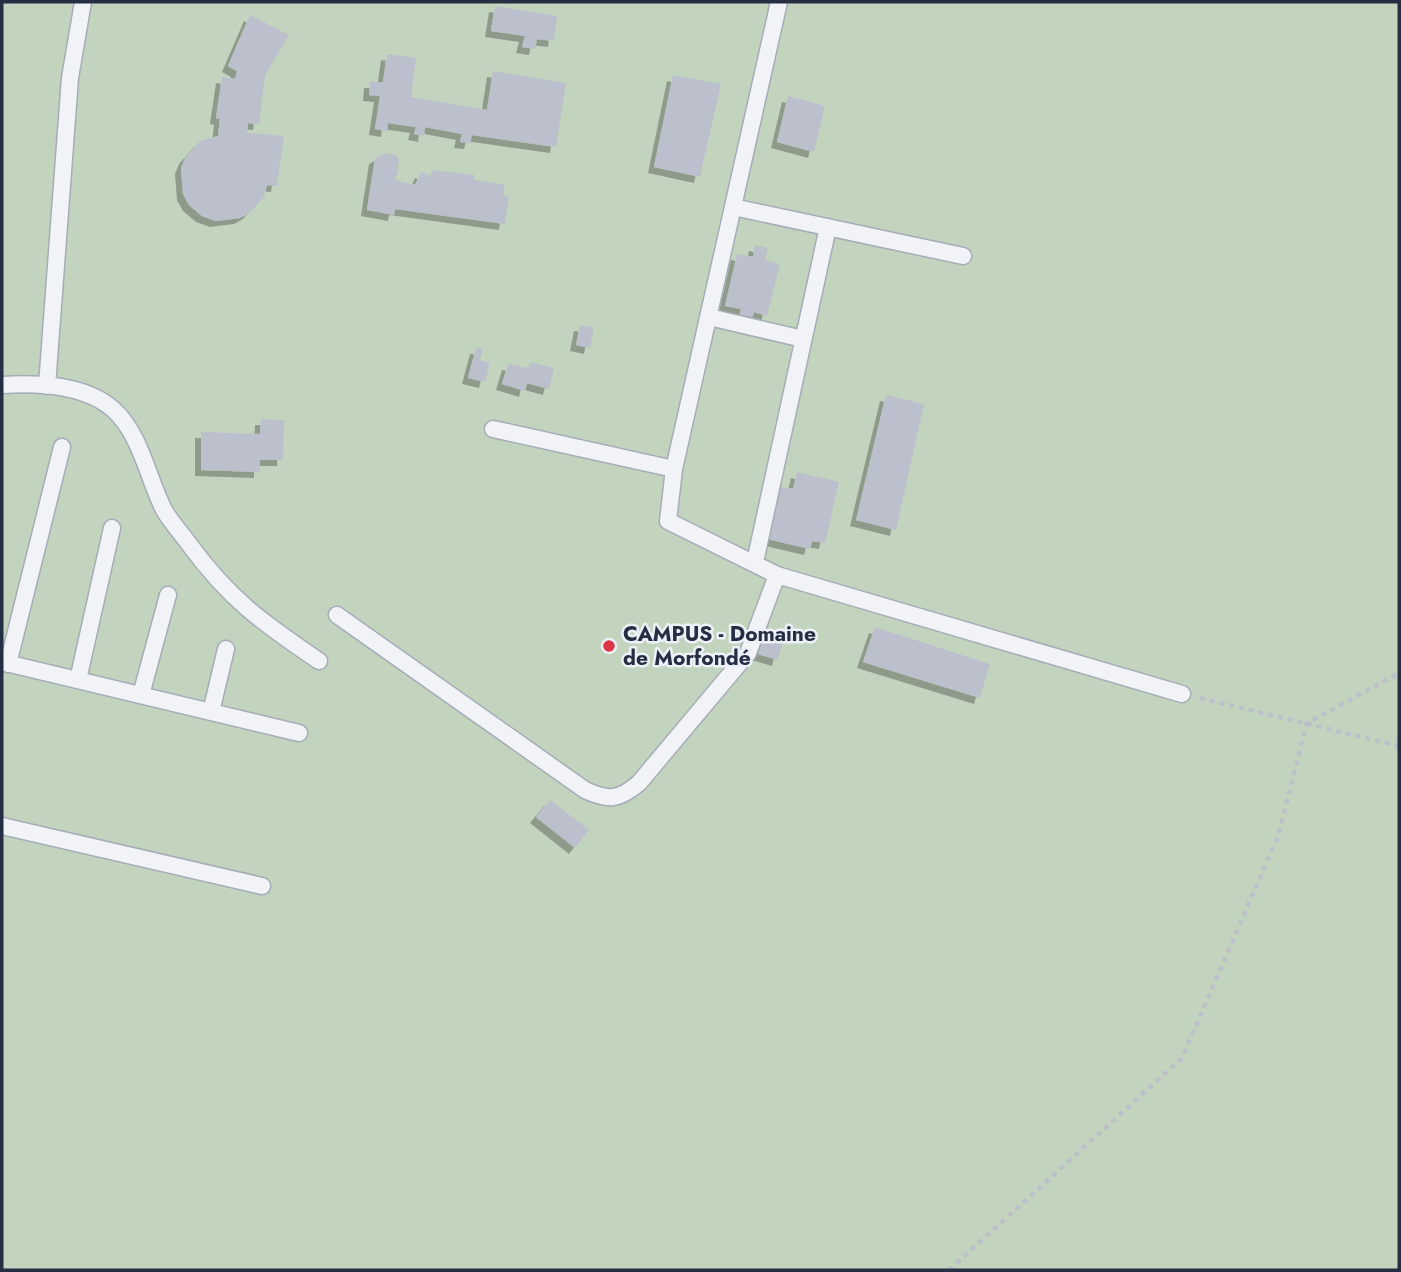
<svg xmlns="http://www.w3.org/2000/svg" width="1401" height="1272" viewBox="0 0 1401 1272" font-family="Jost,sans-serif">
	<defs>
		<filter id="shadow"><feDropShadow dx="-6" dy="6" stdDeviation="0" flood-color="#0004"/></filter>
	</defs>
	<rect width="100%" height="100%" fill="#dee2e9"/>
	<path fill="#c2d4be" d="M2 2H1399V1270H2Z"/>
	<path fill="#bbc0cc" filter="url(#shadow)" d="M495 6 557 16 554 41 537 39 535 49 522 47 525 36 491 31Z
		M250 15 289 35 265 75 259 124 248 123 247 133 284 136 277 186 267 185 264 197 249 213 240 218 216 221 202 216 189 205 183 194 181 168 185 158 200 141 218 136 220 119 216 118 222 77 235 79 237 71 228 66Z
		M387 54 416 58 411 97 487 110 493 71 566 83 556 147 472 135 470 143 460 142 462 134 425 127 424 136 414 134 416 127 388 123 387 131 375 129 380 96 369 95 370 82H383Z
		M673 75 721 84 700 177 654 167Z
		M788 96 825 106 814 152 777 142Z
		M384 153 396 155 399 160 396 180 415 185 421 172 431 176 432 170 475 175 474 180 505 185 503 196 509 197 505 224 395 209 394 215 367 210 375 158Z
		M755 245 768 248 765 260 780 264 767 316 754 312 750 324 738 321 741 309 725 306 737 254 753 257Z
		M580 325 594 327 590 348 576 345Z
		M476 348 483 349 480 360 490 363 485 382 468 378Z
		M530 362 554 368 549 389 527 383 525 391 502 384 508 364 528 368Z
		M886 395 924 404 896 530 856 520Z
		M261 419 284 420 283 460H260V472L201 470V432L260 434Z
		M797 472 839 482 825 543 812 541 810 549 767 539 780 487 793 489Z
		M875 627 990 664 980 698 863 662Z
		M764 629 785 632 778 660 758 654Z
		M550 800 589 830 575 848 536 817Z"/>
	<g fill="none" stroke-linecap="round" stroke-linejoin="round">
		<defs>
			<path id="lane" d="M733 207 963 256
				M709 317 803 339
				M2 385C38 383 85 384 114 410 141 435 148 479 164 510 171 522 181 533 189 544 230 600 263 623 319 661
				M47 386 70 78 83 2
				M493 429 674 469 779 2
				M674 469 668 521 777 575 1182 694
				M755 562 828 227
				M337 615 585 790C609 801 619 800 639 783L748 653 777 575
				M2 662 299 733
				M8 664 62 447
				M78 680 112 528
				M141 695 168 595
				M211 712 226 649
				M2 826 262 886"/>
		</defs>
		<use href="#lane" stroke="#a6acb7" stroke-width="19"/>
		<path stroke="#bcc0c8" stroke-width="4.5" stroke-dasharray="5 5" stroke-linecap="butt" d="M1200 698 1399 746
			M949 1270 1182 1058 1278 836 1307 723 1399 673"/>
		<use href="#lane" stroke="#f1f3f7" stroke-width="16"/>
	</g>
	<circle fill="#dc3546" stroke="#edf1f7" stroke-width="2.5" cx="609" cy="646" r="7"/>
	<g text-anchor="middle" stroke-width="5" stroke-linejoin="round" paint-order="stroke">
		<g font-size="21" font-weight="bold" fill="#252e42" stroke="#edf1f7" text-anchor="start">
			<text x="623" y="641">CAMPUS - Domaine<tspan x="623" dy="24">de Morfondé</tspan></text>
		</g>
	</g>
	<rect width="1401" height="1272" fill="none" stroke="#252e42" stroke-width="7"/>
</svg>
